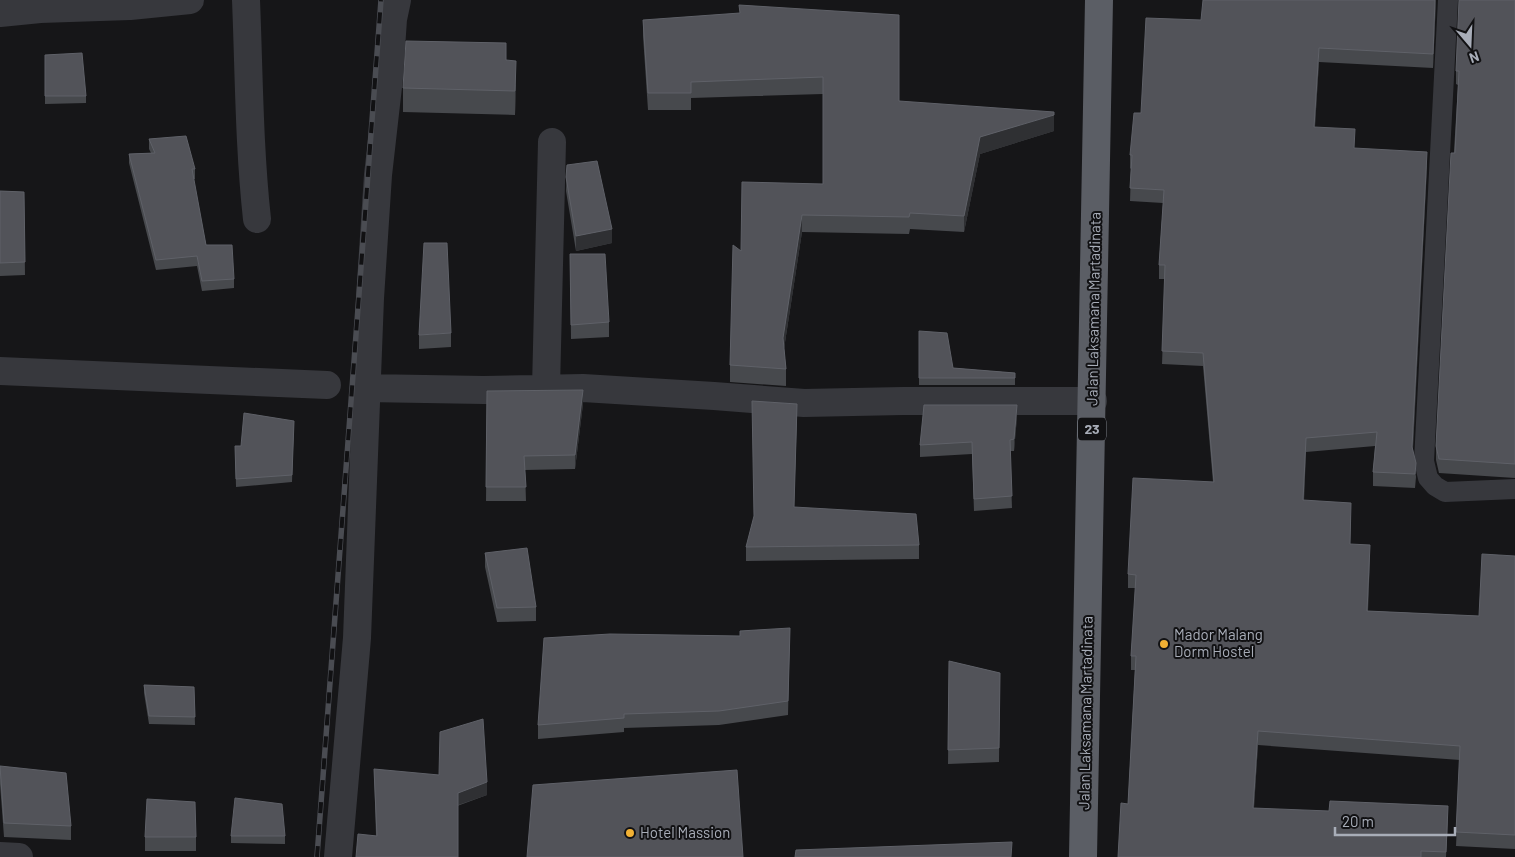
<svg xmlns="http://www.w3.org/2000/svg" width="1515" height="857" viewBox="0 0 1515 857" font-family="Barlow,sans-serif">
	<rect width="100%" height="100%" fill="#161618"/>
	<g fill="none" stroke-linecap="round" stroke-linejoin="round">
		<path stroke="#37383d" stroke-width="20" d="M1448 0 1424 461 1428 478 1435 486 1445 492 1515 489"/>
		<path stroke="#37383d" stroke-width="28" d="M246 0C249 73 249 146 257 219
			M0 13 40 9 130 6 190 0
			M0 371 327 385
			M366 388 484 390 583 388 714 396 804 403 903 401H1093
			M546 388 552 142
			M0 856 19 857
			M338 857 357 638 370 298 378 175 389 78 393 19 397 0"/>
		<path stroke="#5b5e65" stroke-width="28" d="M1083 857 1099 0"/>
		<defs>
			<path id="rail" d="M317 857 381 0"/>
		</defs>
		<use href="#rail" stroke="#4a4c52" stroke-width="5.5"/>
		<use href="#rail" stroke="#111113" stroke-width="4" stroke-dasharray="11" stroke-linecap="butt"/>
	</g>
	<path fill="#47494d" d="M1436 0 1433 68 1319 62 1315 127 1354 148 1427 166 1413 449 1416 477 1415 488 1373 486V472L1375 446 1306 452 1304 501 1351 516 1350 544 1370 558 1368 611 1479 616 1515 556V849L1456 846 1460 760 1258 745 1254 808 1448 820 1446 857H1118L1128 804 1135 670H1131V656L1136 588H1128V574L1213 482 1203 366 1162 364 1165 279H1159V265L1163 203 1130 201 1131 169 1130 168V155L1141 113 1201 20Z
		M1515 0V478L1439 473 1436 460V446L1458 85 1456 84V71Z
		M643 20 899 101 1054 131 980 154 964 232 910 229 909 234 802 232 784 349 786 369V386L730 382V365L741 251 823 184V94L691 98V110H648L643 36Z
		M45 55 86 96V103L45 104Z
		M516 85 515 115 403 112V88Z
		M149 139 195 169V179H193L206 245 234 279V288L202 291 197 266 156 270 129 163V154L151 153 149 149Z
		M567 165 612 243 576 251 566 191Z
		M0 191 24 192 25 275 0 276Z
		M570 254 609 322V337L571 339Z
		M919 331 953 368 1015 373V385H919Z
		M451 333V347L419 349V335Z
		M487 391 583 404 575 469 525 470 526 501H486Z
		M1017 417 1014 451H1010L1012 508 974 511 972 454 920 457V445Z
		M797 418 794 507 919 545V559L746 561V547Z
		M294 421 292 482 236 487 235 446H241Z
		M485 553 536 607V621L497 622 485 567Z
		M790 628 788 715 719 725 624 728V732L538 739V725L740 636Z
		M949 661 1000 673 999 762 948 764Z
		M144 685 194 687 195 725 149 724 144 693Z
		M0 766 71 826V840L4 837 0 784Z
		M374 769 487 795 376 836Z
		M231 836H285V844L231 843Z
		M145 837H196V851H145Z"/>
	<path fill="#2f3033" d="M1435 0H1436L1433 68V54Z
		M1319 48V62L1314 140V127Z
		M516 61V85L515 115V91Z
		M1054 115V131L980 154 964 232V216L980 137Z
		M1427 152V166L1412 460V447Z
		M802 215V232L783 355V338Z
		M612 229V243L576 251V236Z
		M583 390V404L575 469V455Z
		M1017 405V417L1014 451V439Z
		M1306 438V452L1303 514V500Z
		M1370 545V558L1367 624V611Z
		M1258 731V745L1253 822V808Z
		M487 782V795L458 805V793Z
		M1448 806V820L1446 857Z"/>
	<path fill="#525359" stroke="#5f6168" d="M1203 0H1435L1433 54 1319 48 1314 127 1355 129 1354 148 1427 152 1412 447 1416 463 1415 474 1373 472 1377 432 1306 438 1303 500 1351 503 1350 544 1370 545 1367 611 1479 616 1482 554 1515 556V835L1456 832 1460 746 1258 731 1253 808 1329 811 1330 801 1448 806 1446 852 1421 851V857H1118L1121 803 1128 804 1136 656H1131L1136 575 1128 574 1133 478 1214 482 1203 353 1162 351 1165 265H1159L1164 190 1130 188 1132 155H1130L1134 113H1141L1146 18 1201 20Z
		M1459 0H1515V464L1439 459 1436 446 1451 153H1455L1459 71H1456Z
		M739 5 899 15V101L1054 112V115L980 137 964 216 910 213 909 217 802 215 783 338 786 369 730 365 733 245 741 251 742 182 823 184V77L691 82V93H648L643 20 740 13Z
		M406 41 506 43V60L516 61 515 91 403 88Z
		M82 53 86 96H45V55Z
		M186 136 195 169H192L206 245H232L234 279 202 281 197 256 156 260 129 154 155 153 149 139Z
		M597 161 612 229 576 236 566 177 567 165Z
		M0 191 24 192 25 262 0 263Z
		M424 243H447L451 333 419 335Z
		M570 254H605L609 322 571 325Z
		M919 331 947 333 953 368 1015 373V378H919Z
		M583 390 575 455 524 456 526 487H486L487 391Z
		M752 401 797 404 794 507 916 514 919 545 746 547 754 516Z
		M924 405H1017L1014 439 1010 440 1012 496 974 499 972 442 920 445Z
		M244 413 294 421 292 475 236 479 235 446H241Z
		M527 548 536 607 497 608 485 553Z
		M790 628 788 701 719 711 624 714V718L538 725 544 638 610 634 740 636V631Z
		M949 661 1000 673 999 748 948 750Z
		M144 685 194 687 195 717 149 716Z
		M483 719 487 782 458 793V857H356L358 834 377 836 374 769 439 775 440 732Z
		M0 766 66 773 71 826 4 823Z
		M737 770 743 857H527L533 785Z
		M235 798 282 804 285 836H231Z
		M147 799 195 802 196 837H145Z
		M1012 842 1011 857H795L796 850Z"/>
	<g fill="#f2b134" stroke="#111113" stroke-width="2">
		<circle cx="1164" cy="644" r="5"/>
		<circle cx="630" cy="833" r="5"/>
	</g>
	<g text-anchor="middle" stroke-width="4" stroke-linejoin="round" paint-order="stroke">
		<rect fill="#111113" stroke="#7b7e86" stroke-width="1" x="1078" y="417.5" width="28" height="23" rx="4"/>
		<g font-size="14" font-weight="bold" fill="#a8adb8">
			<text x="1092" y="434">23</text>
		</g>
		<g font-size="15" fill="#a8adb8" stroke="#111113">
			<text transform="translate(1094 309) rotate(-89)" y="5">Jalan Laksamana Martadinata</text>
			<text transform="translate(1086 713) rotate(-89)" y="5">Jalan Laksamana Martadinata</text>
		</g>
		<g font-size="15" fill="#a8adb8" stroke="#111113" text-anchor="start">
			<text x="1174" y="640">Mador Malang<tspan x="1174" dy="17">Dorm Hostel</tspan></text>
			<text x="640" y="838">Hotel Massion</text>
		</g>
	</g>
	<g transform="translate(1470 45) rotate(161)" stroke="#111113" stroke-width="4" paint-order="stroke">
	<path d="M0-4L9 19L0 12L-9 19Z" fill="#a8adb8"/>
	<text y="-8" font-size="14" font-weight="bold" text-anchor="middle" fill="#a8adb8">N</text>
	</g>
	<path d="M1335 827v8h120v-8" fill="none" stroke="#a8adb8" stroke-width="2.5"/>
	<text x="1342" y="827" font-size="15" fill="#a8adb8" stroke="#111113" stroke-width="4" paint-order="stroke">20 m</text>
</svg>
